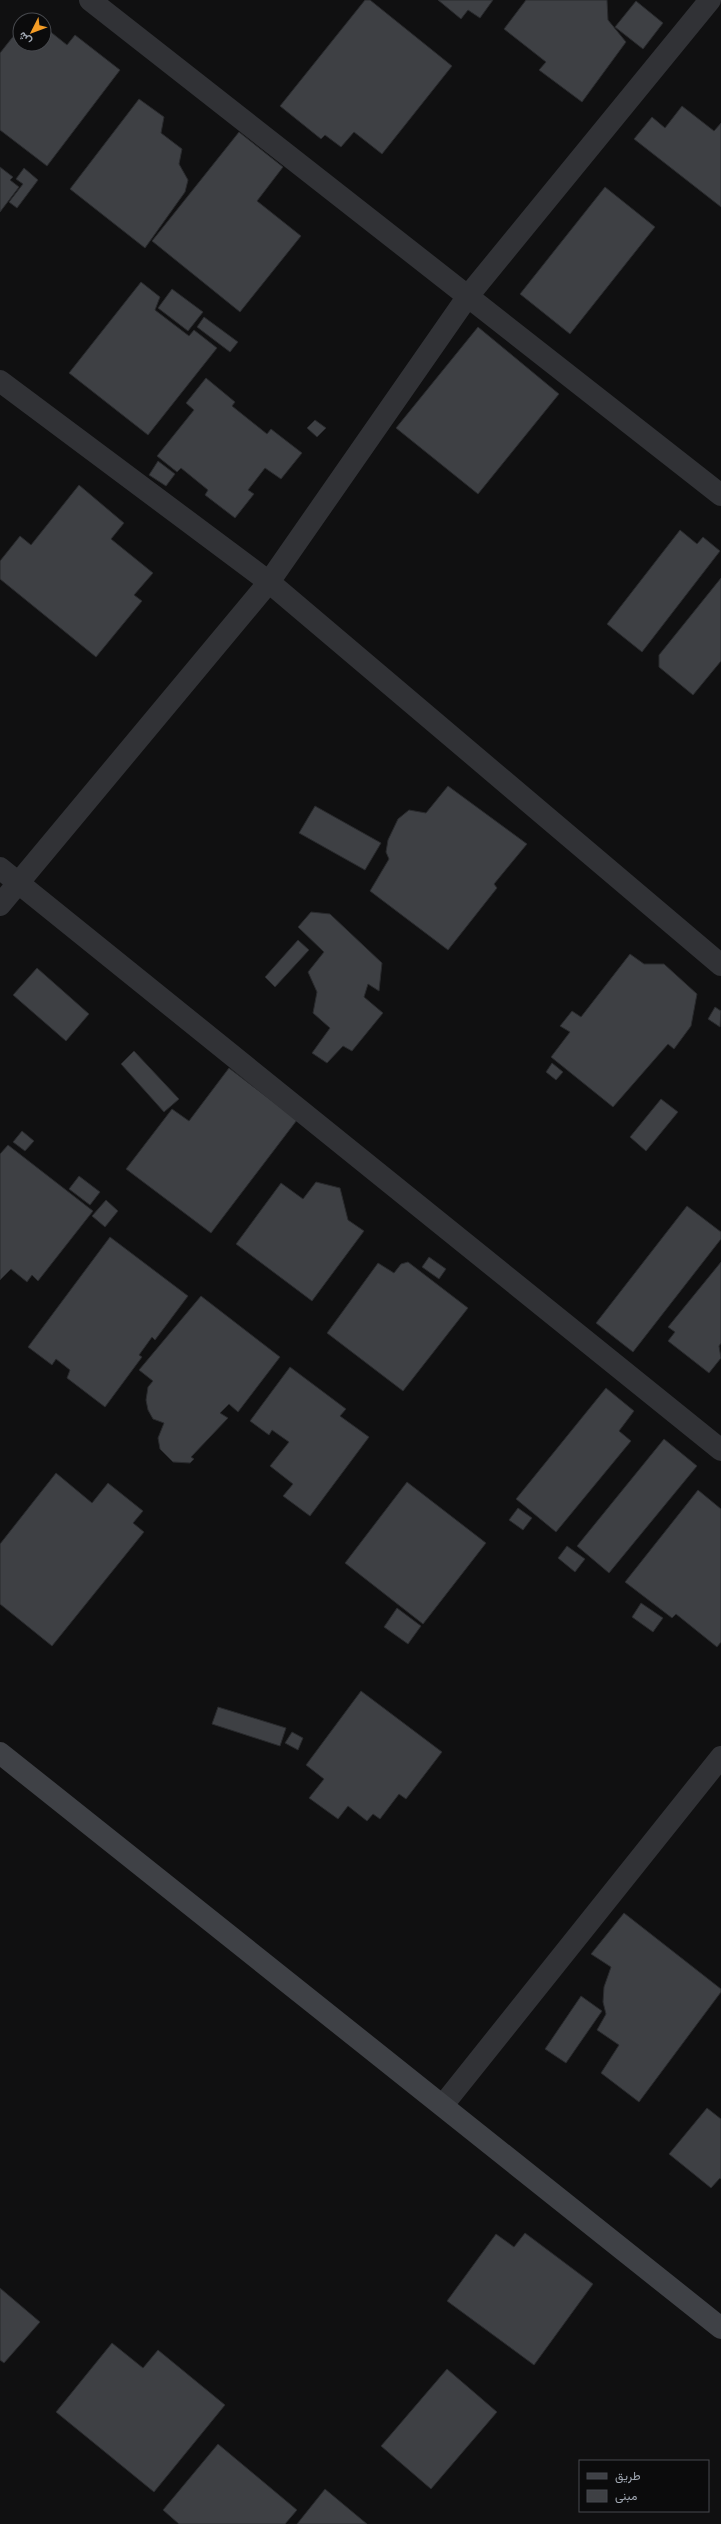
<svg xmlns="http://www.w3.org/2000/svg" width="721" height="2524" viewBox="0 0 721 2524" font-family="Manrope,Vazirmatn,sans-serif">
	<rect width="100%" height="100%" fill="#101011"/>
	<path fill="#3e4044" stroke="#292a2d" d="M365 0H370L452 66 382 154 354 132 341 147 325 135 321 139 280 106Z
		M438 0H493L480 18 468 10 461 19Z
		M526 0H607L608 20 626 42 582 102 539 70 546 62 504 29Z
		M636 1 663 23 643 49 615 27Z
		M19 29 20 44H44V33L47 29 67 45 75 35 120 70 47 166 0 130V53Z
		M139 99 164 117 161 133 182 149 179 164 188 180 185 192 145 248 70 189Z
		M682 106 714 131 721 123V207L634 139 652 117 665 128Z
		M239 132 283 167 257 201 301 236 240 312 152 241Z
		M0 167 13 177 10 180 19 187 0 212Z
		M24 168 38 180 17 208 9 202 23 184 16 179Z
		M605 187 655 227 570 334 520 294Z
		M141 282 160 297 155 310 189 336 194 330 217 348 148 435 69 373Z
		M172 289 203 312 188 331 158 308Z
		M204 317 238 342 230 352 197 327Z
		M478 327 559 394 478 494 396 428Z
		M206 378 235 402 232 406 267 434 271 429 302 453 281 479 265 468 248 490 254 494 235 518 205 495 208 490 181 468 177 472 157 456 194 410 186 403Z
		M315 420 326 428 317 437 307 428Z
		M158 461 175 474 166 486 149 475Z
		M79 485 124 523 111 539 153 573 134 595 142 601 96 657 0 579V561L20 536 31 545Z
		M680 530 697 544 703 537 720 551 642 652 607 624Z
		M721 578V661L693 695 659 667V655Z
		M448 786 527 844 494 884 497 888 448 950 370 891 389 859 386 852 388 840 398 819 409 810 426 813Z
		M315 806 381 843 365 870 299 833Z
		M311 912 330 914 382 963 379 991 368 984 364 997 383 1013 352 1051 343 1046 327 1063 312 1053 330 1028 313 1013 317 992 308 972 324 952 298 927Z
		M298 940 309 950 275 987 265 977Z
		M630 954 644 964H664L697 994 691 1026 674 1049 668 1044 613 1107 551 1057 570 1032 560 1026 572 1011 581 1017Z
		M37 968 89 1014 66 1041 13 995Z
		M715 1007 721 1011 720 1027 708 1019Z
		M134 1051 179 1099 164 1112 121 1064Z
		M552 1063 563 1072 556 1080 546 1072Z
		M229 1068 297 1120 211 1233 126 1169 172 1109 189 1121Z
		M661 1099 678 1112 646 1151 630 1137Z
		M22 1131 34 1141 25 1151 13 1142Z
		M8 1145 93 1211 38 1281 32 1275 27 1282 11 1269 0 1280V1154Z
		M79 1176 100 1192 90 1205 69 1189Z
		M316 1182 340 1188 348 1220 364 1231 312 1301 236 1244 281 1183 303 1199Z
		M106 1200 118 1211 105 1227 92 1216Z
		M687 1206 721 1232V1239L633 1352 596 1323Z
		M110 1237 188 1296 155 1340 152 1337 139 1355 142 1357 105 1407 67 1378 70 1370 56 1359 52 1365 28 1347Z
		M429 1257 446 1269 439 1279 422 1267Z
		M408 1262 468 1308 403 1391 327 1333 378 1263 394 1273 401 1264Z
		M721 1262V1343L719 1346 721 1358 709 1373 668 1341 675 1332 668 1327Z
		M201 1296 280 1357 238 1412 229 1404 220 1413 228 1418 191 1457 194 1459 190 1463 173 1462 160 1449 158 1438 164 1423 153 1419 148 1410 146 1400 148 1387 153 1381 139 1370Z
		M290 1367 346 1409 340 1416 369 1437 310 1516 283 1496 293 1484 270 1466 289 1442 272 1430 269 1435 250 1421Z
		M606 1388 634 1411 619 1431 631 1441 556 1532 516 1499Z
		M664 1439 697 1466 609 1573 577 1546Z
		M56 1473 92 1503 108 1483 143 1511 133 1523 144 1532 52 1646 0 1604V1544Z
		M407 1482 486 1543 423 1624 345 1563Z
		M698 1490 721 1509V1642L717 1647 676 1614 672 1618 625 1582Z
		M518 1508 532 1518 523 1530 509 1520Z
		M567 1546 585 1559 575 1572 558 1558Z
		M641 1603 663 1618 653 1632 632 1617Z
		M397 1608 421 1626 408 1644 384 1627Z
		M361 1691 442 1752 406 1799 399 1794 380 1819 373 1814 367 1821 348 1806 338 1819 309 1798 324 1779 306 1765Z
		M218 1707 286 1728 280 1746 212 1724Z
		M292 1732 303 1738 298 1750 285 1743Z
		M624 1913 721 1989V1992L639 2102 601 2073 619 2045 597 2030 606 2014 603 2002 604 1987 611 1967 591 1954Z
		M581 1996 602 2011 566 2063 545 2049Z
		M707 2108 721 2119V2179L720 2178 711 2188 669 2154Z
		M525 2233 593 2284 534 2365 447 2301 496 2234 514 2247Z
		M0 2288 40 2322 4 2363 0 2360Z
		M112 2343 143 2368 158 2350 225 2405 154 2492 56 2412Z
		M447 2369 497 2412 431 2489 381 2446Z
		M218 2444 297 2510 285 2524H179L163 2510Z
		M325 2489 367 2524H297Z"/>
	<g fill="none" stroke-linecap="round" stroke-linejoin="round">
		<path stroke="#313236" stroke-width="22" d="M90 0 721 495
			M0 381 269 582 721 965
			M0 868 721 1450
			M0 905 269 582 468 296 710 0
			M443 2105 721 1757"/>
		<path stroke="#3f4146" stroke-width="22" d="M0 1753 721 2328"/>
	</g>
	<rect x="579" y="2460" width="130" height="52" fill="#0b0b0c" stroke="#47494e"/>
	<rect x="587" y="2473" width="20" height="6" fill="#3f4146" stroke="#47494e"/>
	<text x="615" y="2480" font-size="12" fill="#a0a7b2">طريق</text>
	<rect x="587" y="2490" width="20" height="12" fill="#3e4044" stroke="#47494e"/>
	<text x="615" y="2500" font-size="12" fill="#a0a7b2">مبنى</text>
	<g transform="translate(32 32) rotate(228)"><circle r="19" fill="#0b0b0c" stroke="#47494e"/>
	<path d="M0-3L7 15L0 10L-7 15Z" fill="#f49c25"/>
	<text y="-6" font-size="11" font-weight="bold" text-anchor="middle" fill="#a0a7b2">ش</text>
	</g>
</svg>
